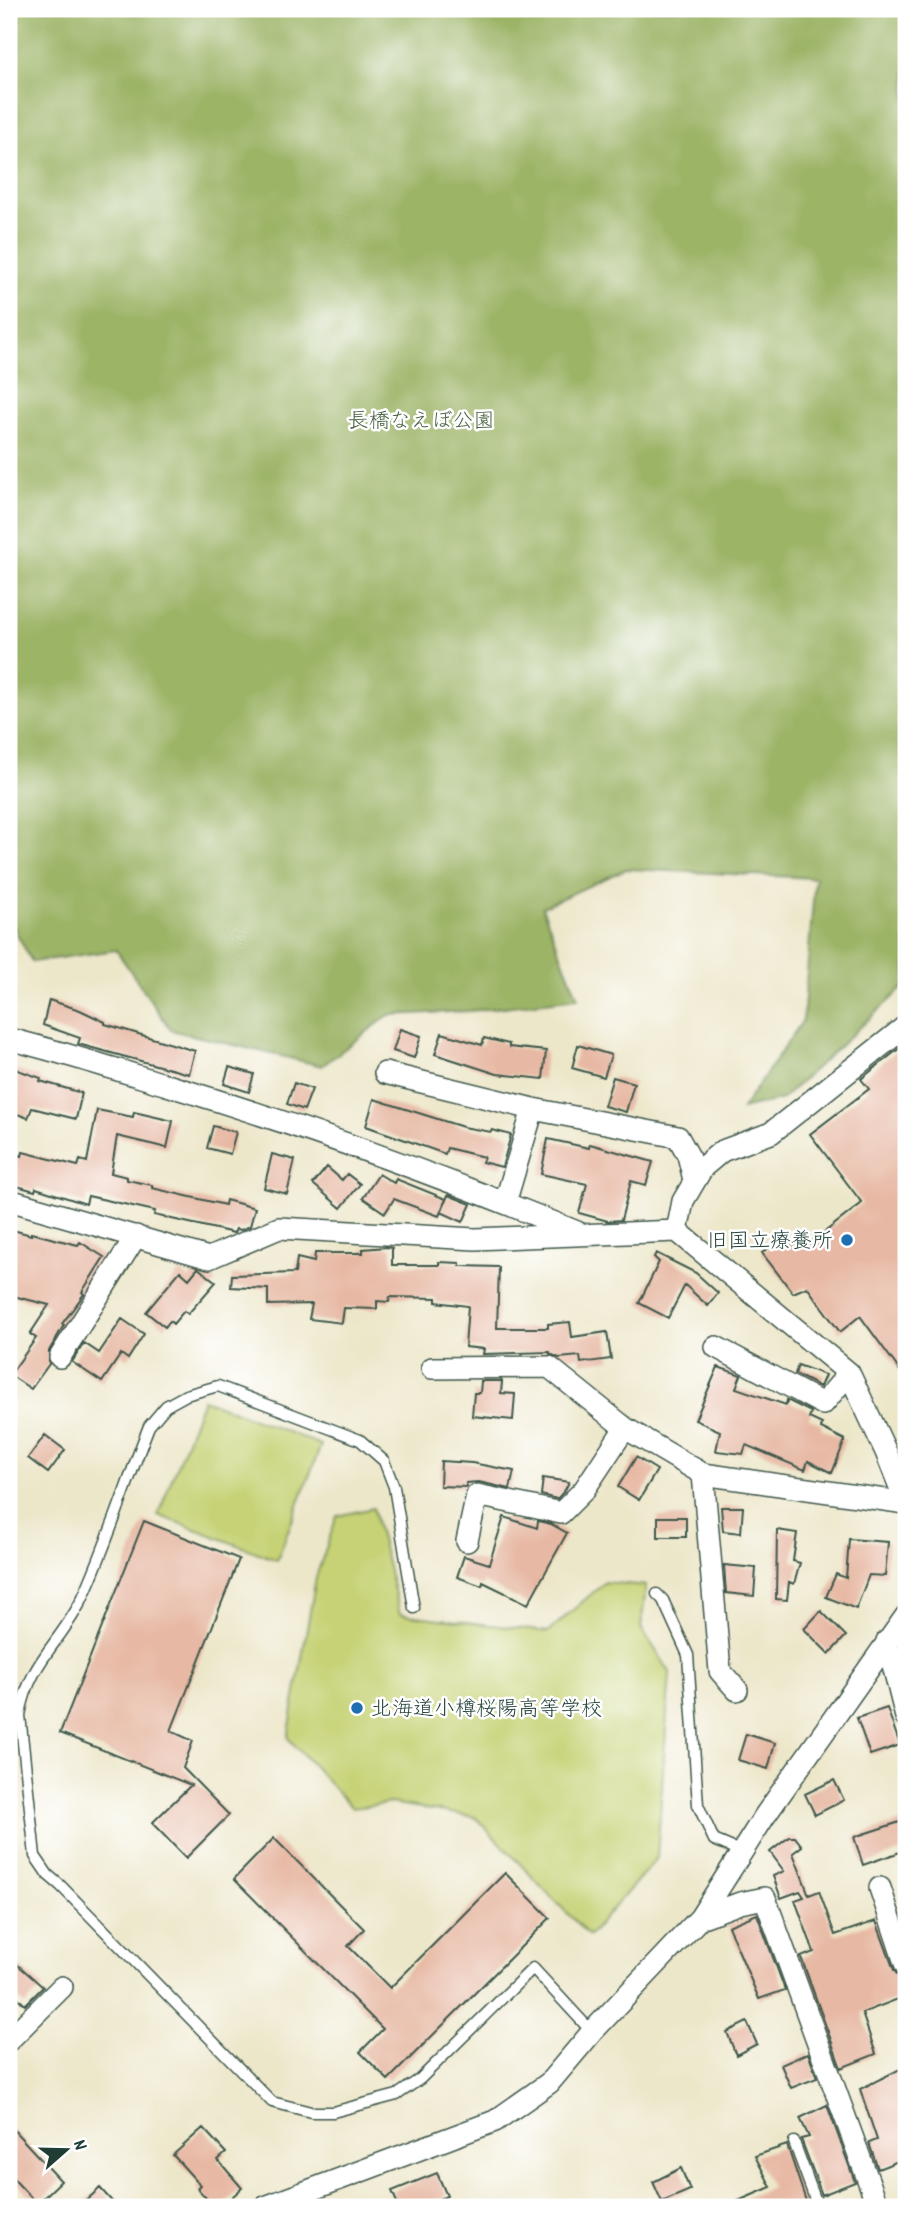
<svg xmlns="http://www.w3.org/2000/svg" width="915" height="2216" viewBox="0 0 915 2216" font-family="Dekko,'Klee One',sans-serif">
	<rect width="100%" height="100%" fill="#fff"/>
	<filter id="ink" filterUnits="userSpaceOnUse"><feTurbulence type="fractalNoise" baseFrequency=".0143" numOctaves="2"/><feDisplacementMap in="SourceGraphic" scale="14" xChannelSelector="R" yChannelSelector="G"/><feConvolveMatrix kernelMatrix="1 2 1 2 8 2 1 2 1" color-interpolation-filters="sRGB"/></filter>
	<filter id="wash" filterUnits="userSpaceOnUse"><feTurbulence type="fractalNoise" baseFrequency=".00686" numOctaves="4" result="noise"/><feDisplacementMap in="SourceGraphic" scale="28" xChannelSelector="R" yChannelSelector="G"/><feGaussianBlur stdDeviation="1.57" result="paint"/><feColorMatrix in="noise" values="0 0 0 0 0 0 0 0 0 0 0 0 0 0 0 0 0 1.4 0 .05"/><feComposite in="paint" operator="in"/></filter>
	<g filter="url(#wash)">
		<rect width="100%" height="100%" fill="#ede7ca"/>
		<path fill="#c6d274" stroke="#728854" stroke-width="2" d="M203 1399 321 1445 277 1560 158 1515Z
			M373 1508 400 1614 548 1632 605 1582 646 1586 641 1628 670 1672 657 1858 589 1936 475 1817 391 1803 352 1808 288 1738 316 1577 337 1516Z"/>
		<path fill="#9cb466" stroke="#5e784d" stroke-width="2" d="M9 9H906V985L782 1099 742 1109 803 1020 815 878 626 869 542 907 578 998 470 1011 389 1015 322 1066 171 1030 116 950 32 962 9 919Z"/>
		<g id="blocks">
			<path fill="#e7b9a4" d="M49 1000 80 1010 105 1022V1024L195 1051 189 1074 78 1044 80 1038 43 1025Z
				M400 1029 421 1036 414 1058 393 1051Z
				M442 1033 482 1045 484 1038 509 1044V1047L546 1051 543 1079 497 1074 435 1054Z
				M906 1043V1379L860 1316 840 1332 807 1287 793 1293 762 1253 784 1236 790 1245 800 1243 804 1248 862 1203 810 1134 869 1089 861 1079Z
				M578 1045 611 1055 604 1077 572 1068Z
				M9 1067 41 1078 40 1081 82 1093 76 1119 32 1108 28 1118 9 1111Z
				M229 1067 254 1074 249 1092 224 1084Z
				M613 1077 634 1083 626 1112 604 1106Z
				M294 1083 312 1089 304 1110 287 1104Z
				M374 1099 463 1127 491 1132 492 1130 511 1135 502 1167 482 1162 484 1157 447 1148 445 1154 366 1126Z
				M97 1110 133 1117 134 1112 173 1121 167 1148 117 1136 111 1173 127 1177V1180L152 1185V1188L225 1205 226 1200 255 1208 250 1226 241 1230 236 1229 234 1233 154 1215 155 1211 88 1196 86 1204 36 1188 35 1191 9 1184V1153L22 1156 23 1152 78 1166 80 1160 87 1162Z
				M213 1126 236 1132 230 1154 207 1148Z
				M548 1139 589 1148 590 1144 653 1162 646 1185 631 1181 621 1220 608 1221 579 1213 587 1184 541 1174Z
				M272 1154 295 1160 287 1194 264 1188Z
				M327 1167 342 1180 347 1174 360 1184 341 1208 313 1184Z
				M379 1174 394 1183 396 1179 446 1199 439 1216 394 1199 385 1213 363 1198Z
				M448 1195 471 1204 463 1222 441 1212Z
				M9 1229 31 1235V1233L78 1245 80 1242 104 1257 82 1292 84 1294 62 1324 64 1325 49 1351V1364L31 1389 10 1375 36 1338 30 1334 49 1305 9 1295Z
				M387 1247 392 1248V1265H439V1262L460 1263V1266L499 1267 497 1328H548V1324L570 1322 572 1337 607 1332 611 1359 581 1363 580 1356 559 1358 550 1354V1352L483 1354 484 1349 465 1347 468 1306 436 1302V1298L390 1297 389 1302 377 1301V1309L344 1308 342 1323 309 1319 312 1304 268 1305V1289L231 1287 232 1275 295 1273 297 1258 314 1262 315 1253H363V1249Z
				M656 1253 696 1273 718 1293 708 1306 685 1285 668 1318 639 1303 659 1262 654 1257Z
				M198 1268 216 1282 188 1314 184 1311 173 1324 170 1321 165 1327 146 1312 180 1271 189 1279Z
				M122 1319 144 1334 128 1359 121 1354 102 1382 72 1362 84 1343 99 1353Z
				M798 1365 825 1375 820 1387 795 1374Z
				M718 1367 741 1375 736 1388 786 1405 787 1400 811 1412 809 1418 822 1424 821 1428 845 1440 832 1473 808 1461 805 1470 746 1445 743 1454 716 1451 720 1431 695 1420Z
				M481 1381H502L501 1393 515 1394 513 1420 472 1416 474 1393H480Z
				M45 1435 65 1450 48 1473 28 1458Z
				M636 1457 657 1470 639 1500 618 1487Z
				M441 1461 472 1463 514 1471 510 1489 479 1482 466 1483V1487L440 1486Z
				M543 1478 569 1482 565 1490 557 1499 541 1495Z
				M721 1507H743L741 1533 723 1531Z
				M504 1517 537 1528 538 1521 551 1524 567 1533 528 1604 483 1582 482 1586 457 1577 464 1556 489 1564Z
				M658 1517H686V1537H658Z
				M144 1521 239 1559 171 1731 193 1741 183 1768 229 1815 186 1858 152 1823 191 1785 60 1733Z
				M777 1530 797 1533 793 1561 800 1563 794 1584 789 1582 787 1600 776 1599Z
				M849 1539 888 1542 885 1576 869 1575 856 1609 826 1597 836 1574 846 1578Z
				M724 1565 756 1568 754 1596 726 1593Z
				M821 1611 846 1636 829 1654 804 1629Z
				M887 1708 900 1745 870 1755 857 1718Z
				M746 1734 775 1743 768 1769 738 1760Z
				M834 1780 844 1800 815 1815 805 1794Z
				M906 1820V1850L863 1865 854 1837Z
				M789 1837H795L802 1846 793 1853 809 1895 819 1891 835 1935 876 1921 894 1970 899 1977 906 1996 862 2013 876 2054 841 2068 801 1957 814 1952 795 1900 804 1897 800 1891 781 1898 773 1876 784 1871 770 1852Z
				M274 1838 364 1929 348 1946 390 1988 505 1873 550 1918 388 2080 360 2052 383 2029 234 1879Z
				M757 1914 785 1990 759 1999 728 1926Z
				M9 1957 43 1987 25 2005 9 1989Z
				M747 2022 757 2044 736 2055 727 2032Z
				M808 2053 817 2078 791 2088 781 2065Z
				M906 2066V2158L878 2169 869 2143 877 2140 860 2089Z
				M827 2105 855 2182 822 2195 801 2139 809 2137 800 2118Z
				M9 2125 61 2181 37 2204 9 2174Z
				M203 2128 226 2153 218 2160 242 2188 221 2207H214L197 2188 200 2185 173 2155Z
				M787 2145 808 2207H724L771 2187 755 2156Z
				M681 2168 690 2190 662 2202 653 2182Z
				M437 2173 447 2196 419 2207H399L392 2191Z
				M100 2188 117 2207H79Z"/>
		</g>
	</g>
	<g filter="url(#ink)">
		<use href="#blocks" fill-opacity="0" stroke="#3e564a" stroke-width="2"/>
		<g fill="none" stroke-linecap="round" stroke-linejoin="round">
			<defs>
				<path id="lane" d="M657 1594 663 1600 688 1655 698 1805 714 1840 742 1852
					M414 1608 394 1487 384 1461 360 1440 218 1386 186 1395 166 1406 149 1426C127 1482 108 1542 83 1597 62 1642 29 1661 20 1715L35 1856 48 1875 61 1886 272 2102 311 2112H333L397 2095 420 2079 533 1968 592 2032
					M794 2142 818 2207"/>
				<path id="street" d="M9 1039C62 1052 115 1069 167 1085 306 1127 443 1177 577 1232
					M385 1073 533 1109 505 1203
					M533 1109 678 1137 688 1155 694 1180
					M9 1200 209 1258 279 1228 475 1239 677 1231 849 1373 886 1452 906 1502
					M677 1231 683 1201 703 1167 722 1151 771 1133 906 1026
					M716 1347 823 1404 849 1373
					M60 1357 136 1236
					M432 1368 549 1367 625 1428 703 1474 906 1503
					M703 1474 720 1671 737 1690
					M467 1541 477 1495 561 1513 584 1490 625 1428
					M887 1641 906 1717
					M880 1888 906 1966
					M700 1918 740 1903 765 1898 878 2207
					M9 2040 62 1987
					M265 2207 495 2121 549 2083 592 2032 700 1918 764 1817 906 1616"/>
			</defs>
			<use href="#lane" stroke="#3e564a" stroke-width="13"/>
			<use href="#street" stroke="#3e564a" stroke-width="24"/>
			<use href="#lane" stroke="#fff" stroke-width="10"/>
			<use href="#street" stroke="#fff" stroke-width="21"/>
		</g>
	</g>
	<g fill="#1f6fb2" stroke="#fff" stroke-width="2.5">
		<circle cx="847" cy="1240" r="7"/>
		<circle cx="357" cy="1708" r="7"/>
	</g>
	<g text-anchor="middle" stroke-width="5" stroke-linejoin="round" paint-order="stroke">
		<g font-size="21" fill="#496244" stroke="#fff">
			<text x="421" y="427">長橋なえぼ公園</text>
		</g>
		<g font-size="21" fill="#1f3d34" stroke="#fff" text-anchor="end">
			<text x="833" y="1247">旧国立療養所</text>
			<text x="371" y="1715" text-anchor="start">北海道小樽桜陽高等学校</text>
		</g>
	</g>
	<rect width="915" height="2216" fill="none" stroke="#fff" stroke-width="35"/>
	<g transform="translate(66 2150) rotate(70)" stroke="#ffffff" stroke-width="5" paint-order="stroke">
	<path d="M0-5L12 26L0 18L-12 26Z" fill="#1f3d34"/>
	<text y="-10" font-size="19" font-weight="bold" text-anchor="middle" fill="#1f3d34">N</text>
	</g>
</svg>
